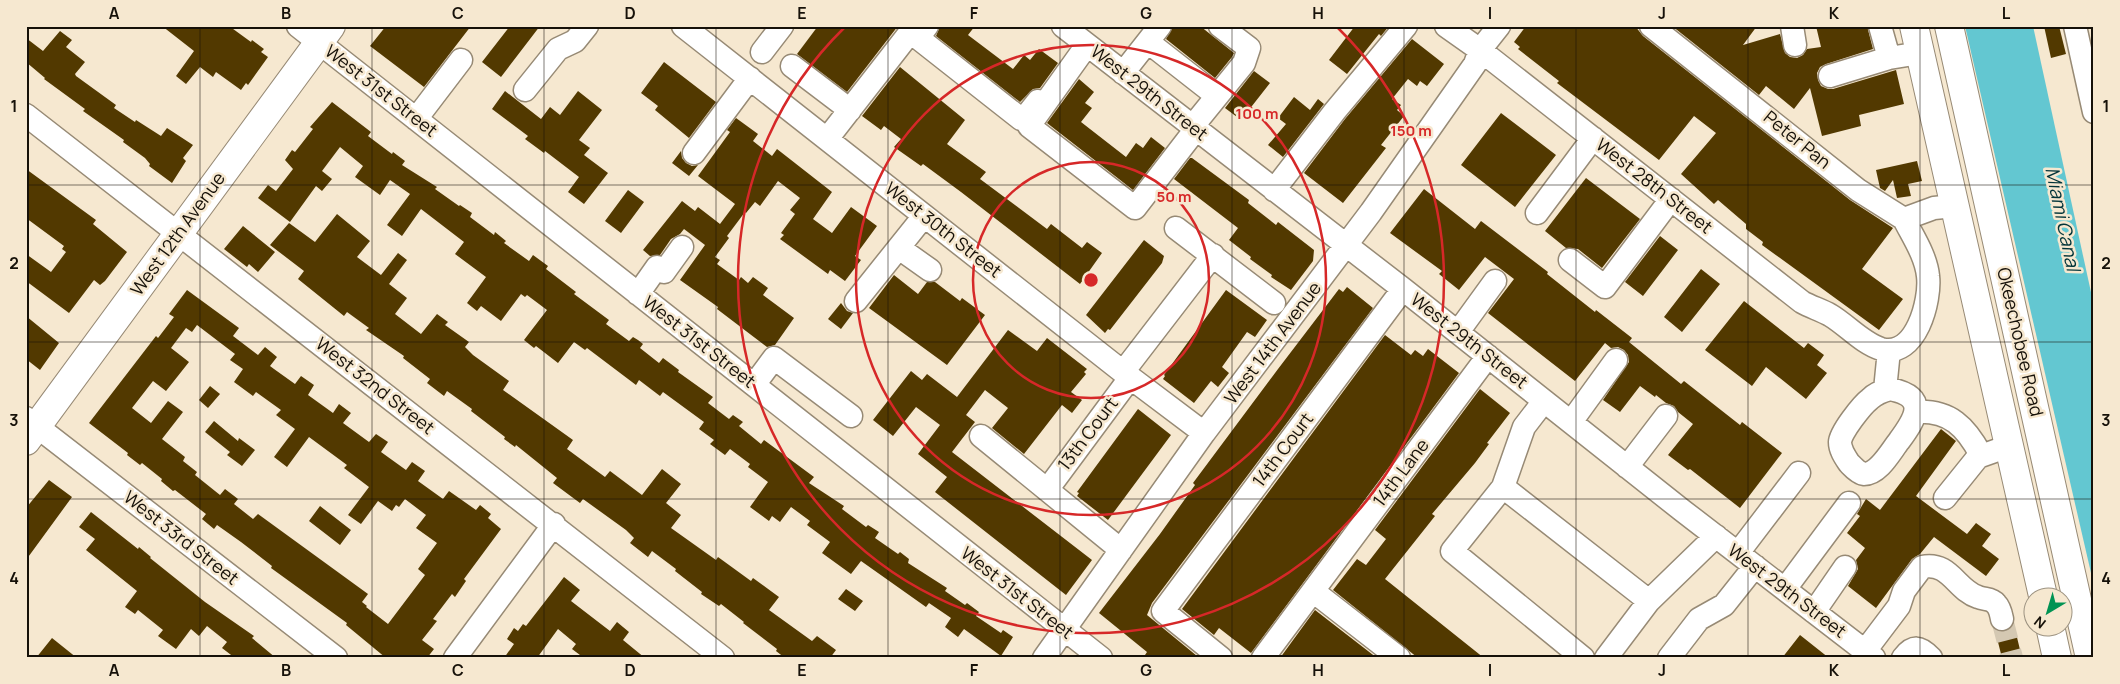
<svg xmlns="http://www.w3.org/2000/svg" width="2120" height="684" viewBox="0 0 2120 684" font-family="Manrope,sans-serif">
	<rect width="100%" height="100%" fill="#f6e8d0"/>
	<path fill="#63c7d1" d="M1965 26H2033L2094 306V586Z"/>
	<path fill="#523900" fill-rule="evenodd" d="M162 26H229L251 42 252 40 264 49 261 52 268 57 248 85 246 83 241 90 216 72 213 77 200 67 186 84 176 76 194 51Z
		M386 26H471L424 87 370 46Z
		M510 26H540L501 77 482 62Z
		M818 26H898L847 92 797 54Z
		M940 26H975L968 35 1013 69 1024 55 1030 60 1039 49 1058 63 1040 88 1033 89 1020 102 936 36Z
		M1173 26H1200L1234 53 1232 57 1215 78 1166 39Z
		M1355 26H1389L1381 36 1379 34 1347 74 1329 60Z
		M1526 26H1635L1643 36 1850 200 1893 228 1862 269 1903 299 1879 330 1762 245 1763 242 1746 229V224L1718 200 1714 204 1681 174 1716 133 1694 116 1659 160 1557 83 1559 81 1518 49 1520 47 1514 42Z
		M1672 26H1757L1743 45 1780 34 1785 53 1790 57 1797 58 1803 55 1807 49 1821 47 1816 26H1867L1873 49 1826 64 1820 67 1817 73 1818 80 1821 86 1828 89H1833L1896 70 1904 104 1859 115 1861 126 1822 136 1810 88 1794 109 1766 86 1759 95Z
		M2044 26H2059L2066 54 2051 58Z
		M60 31 72 40 66 47 85 62 75 74 76 76 116 105 114 108 135 122 136 120 161 136 167 128 193 145 183 158 186 161 172 183 149 166 150 164 145 158 123 142 124 140 83 111 85 109 44 79 45 78 26 62V38L43 51Z
		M1412 39 1444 64 1427 86 1420 81 1417 86 1408 79 1392 99 1401 105 1397 110 1404 116 1381 145 1386 148 1343 203 1304 173 1345 119Z
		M664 62 716 102 689 138 655 110 658 106 641 93Z
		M900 67 965 120 947 144 986 172 980 179 1047 229 1051 224 1082 248 1087 242 1102 253 1080 284 961 192 923 164 921 166 894 147 901 139 884 126 881 130 862 116Z
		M1254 71 1270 83 1241 120 1225 108Z
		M1079 79 1094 92 1085 103 1092 108 1081 122 1126 157 1136 143 1143 148 1151 137 1165 148 1133 190 1047 123Z
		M505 91 541 119 550 107 560 115 578 91 602 110 579 140 590 148 584 155 608 173 584 204 568 192 579 177 545 151 544 153 525 139 528 136 492 109Z
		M1294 97 1310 110 1318 99 1324 104 1283 157 1268 145 1286 124 1278 118Z
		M332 102 371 132 368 136 392 154 393 152 405 161 402 165 437 187 435 189 459 206 460 205 472 213 470 217 494 235 495 232 506 241 504 243 529 261 533 255 548 266 546 269 576 292 574 294 609 320 606 324 629 341 633 337 638 340 643 344 640 348 659 363 663 358 679 370 678 372 713 397 708 403 729 419 733 415 743 422 739 426 761 444 764 440 814 477 809 483 844 506 842 509 866 527 868 525 879 532 875 538 898 554 900 552 909 559 908 563 947 588 945 591 965 605 967 603 979 612 976 616 1001 633 1003 630 1013 637 1001 656 964 629 958 637 945 627 951 618 929 603 926 607 861 561 851 574 822 553 830 542 807 525 810 521 791 507 780 522 772 516 769 521 750 507 768 482 748 467 750 464 730 449 725 455 710 444 714 440 699 429 704 422 663 392 660 396 639 380 636 385 587 348 585 350 574 342 558 363 536 346 534 348 524 340 547 310 527 295 525 297 521 294 501 321 481 306 477 311 467 303 486 277 455 254 464 242 421 209 402 236 387 225 410 194 390 180 380 195 355 177 363 166 340 147 322 171 332 179 322 191 316 186 290 222 258 198 268 185 276 191 293 169 285 160 292 150 295 152 313 129 310 127Z
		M1501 113 1556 155 1515 207 1461 165Z
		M736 118 758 134 753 141 772 156 777 149 832 192 813 219 832 233 851 207 877 226 855 256 861 260 845 281 830 270 828 274 780 239 784 235 781 233 795 214 790 210 800 198 778 181 760 206 755 202 746 213 745 212 727 236 729 238 715 257 720 260 717 264 739 280 741 277 748 283 753 277 768 288 763 295 794 318 775 345 767 347 717 309 718 307 680 280 705 245 684 229 680 234 671 239 660 255 650 256 643 250 682 201 695 211 698 207 720 224 735 204 698 176 730 132 727 130Z
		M681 151 682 158 686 163 692 166 698 165 689 176 672 163Z
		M1190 158H1192L1249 200 1248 203 1276 225 1278 222 1314 250 1313 261 1291 290 1271 277 1272 275 1250 259 1251 257 1229 240 1238 228 1174 179Z
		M1917 161 1922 181 1908 184 1911 196 1897 198 1893 180 1885 191 1880 188 1876 170Z
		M26 169 96 220 93 224 127 252 105 281 100 285 94 280 69 313 26 281V254L51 272 66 252 62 249 64 246 26 218Z
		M1586 178 1640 219 1602 268 1578 249 1566 248 1545 231Z
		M1424 189 1475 229 1481 221 1548 272 1547 274 1595 312 1596 310 1632 338 1629 342 1681 384 1684 381 1740 425 1742 422 1782 453 1740 508 1690 469 1688 470 1668 455 1693 424 1678 412 1674 406 1666 403 1656 395 1655 397 1640 386 1620 412 1603 400 1629 362 1628 355 1624 350 1618 347 1611 348 1605 343 1575 381 1488 313 1514 279 1485 257 1459 290 1439 274 1442 271 1390 233Z
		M628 190 644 202 621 233 605 221Z
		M337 214 370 241 357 257 381 275 398 253 407 260 389 284 407 298 395 314 421 334 437 314 448 322 445 325 469 342 465 347 473 355 509 381 503 390 573 440 567 449 605 477 610 471 642 495 662 469 681 484 666 503 681 515 671 528 716 560 718 557 751 581 753 578 779 597 769 610 812 641 817 636 836 650 830 658H785L776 651 777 649 743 623 744 622 721 604 719 606 701 594 702 592 675 571 676 569 652 551 648 557 630 543 634 538 626 530 583 499 580 503 553 483 557 478 516 445 515 447 504 439 505 437 471 411 472 409 447 391 444 396 427 383 430 379 403 358 404 356 366 330 369 328 347 312 344 316 298 279 304 271 270 245 289 223 315 242Z
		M243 226 275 252 258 272 249 264 247 267 224 249Z
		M1660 236 1678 250 1643 296 1625 282Z
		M1144 240 1164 256 1162 263 1110 330 1108 329 1105 333 1086 315Z
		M1701 269 1720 284 1682 332 1664 317Z
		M894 275 918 294 927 282H935L960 301 962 298 985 315 947 365 869 308Z
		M1347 287 1373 308 1152 603 1147 615 1197 656 1195 658H1143L1147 652 1099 613 1160 534 1195 485 1193 483 1278 369 1339 289 1343 292Z
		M187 290 239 328 233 336 258 355 265 347 277 357 270 366 274 369 295 384 301 376 314 385 308 395 333 413 339 404 351 413 343 423 369 442 376 434 388 442 381 452 406 470 412 462 425 471 418 481 443 499 449 491 476 510 480 505 491 514 488 518 501 529 464 579 466 581 455 597 452 594 433 619 437 621 422 640 434 649 427 658H386L346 625 347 623 271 568 272 566 241 542 217 525 214 529 202 519 206 514 175 490 173 491 161 481 162 479 142 463 140 465 127 455 128 453 89 423 156 336 158 338 174 317 169 314ZM197 325 235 354 230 360 243 369 234 382 253 396 256 392 281 410 276 415 295 429 274 457 287 467 309 437 347 465 344 468 369 487 348 515 361 524 378 501 392 511 396 505 399 507 405 499 426 515 416 528 437 543 418 569 425 575 388 624 366 607 367 606 362 602 368 594 258 514 253 519 234 504 238 499 225 489 220 495 195 475 197 472 183 461 185 457 162 439 183 412 168 401 151 423 132 408 153 381 166 391 189 362 171 348 186 328 192 332Z
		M1226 290 1267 320 1255 337 1247 332 1222 367 1229 373 1218 387 1211 381 1194 403 1163 379 1165 376 1164 375Z
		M1744 301 1804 348 1808 343 1824 355 1817 365 1827 373 1806 399 1766 367 1752 386 1705 350Z
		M841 303 847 311 853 313 841 329 828 319Z
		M26 316 59 343 40 370 26 359Z
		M1008 330 1037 351 1047 338 1087 369 1084 372 1086 374 1071 392 1082 400 1072 413 1062 405 1024 454 992 428 1008 408 985 390 966 415 975 422 952 452 1092 560 1066 595 935 492 947 477 918 454 940 425 916 407 893 436 873 420 911 371 922 380 927 374 957 397Z
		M1385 335 1411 355 1415 350 1423 356 1428 349 1459 373 1251 653 1219 628 1214 635 1182 609Z
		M210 386 220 394 208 408 199 400Z
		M1480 389 1510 413 1487 443 1489 444 1475 463 1432 514 1435 516 1385 579 1484 658H1418L1333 590 1357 559 1366 565 1386 539 1375 530Z
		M1138 409 1171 435 1108 520 1077 496 1079 493 1077 492Z
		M214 421 238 441 239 438 255 450 242 466 227 455 230 452 205 432Z
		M1941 429 1956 441 1916 496 1967 534 1976 523 1991 534 1982 546 1999 559 1986 576 1934 537 1920 554 1912 559 1876 608 1848 586 1858 569 1856 560 1865 548 1847 533 1860 516 1857 514 1866 499 1880 510Z
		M49 480 72 497 26 560V508Z
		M320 506 351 530 340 545 309 521Z
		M91 512 138 549 139 547 151 557 150 558 205 602 254 636 252 638 276 658H235L222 648 227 642 207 626 199 636 191 629 176 649 158 636 163 630 138 610 135 614 125 607 137 591 86 550 95 539 79 527Z
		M564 577 580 590 571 601 610 631 617 622 629 632 623 640 645 658H584L572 649 576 644 558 629 537 658H504L514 644 507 639 514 628 518 631 523 624 526 626Z
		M846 589 863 601 855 611 838 599Z
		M1315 610 1377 658H1280Z
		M2014 625 2022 658H2002L1995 630 2005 632Z
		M1800 635 1829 658H1782Z
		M52 638 77 658H36Z"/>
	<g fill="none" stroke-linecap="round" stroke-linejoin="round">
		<path stroke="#d4c8b2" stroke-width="22" stroke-dasharray="22 11" stroke-linecap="butt" d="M2002 619 2012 658"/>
		<defs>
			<path id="minor" d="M298 26 1101 658
				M683 26 1123 372 1204 433
				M927 26 918 38 1021 119 1026 116 1038 101
				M1063 26 1403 289 1683 511 1874 658
				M1446 26 1480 50 1802 302C1811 307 1821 310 1830 315 1847 325 1862 343 1881 349 1916 359 1931 300 1928 276 1926 256 1913 237 1904 219
				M1651 26 1858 190 1904 219
				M1792 26 1795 45
				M1880 26 1889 58 1920 53
				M2075 26 2094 112
				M1148 42 1217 96
				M1087 45 1029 126 1135 208 1196 129
				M762 52 782 26
				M792 66 850 110
				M1123 73 1160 26
				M1830 76 1889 58
				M525 90 558 49 575 41 587 26
				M26 115 723 658
				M416 119 461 60
				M1192 127 1244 63 1249 48 1220 26
				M827 139 915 26
				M694 153 750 78
				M1274 190 1335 111 1406 26
				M1537 213 1593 138
				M1904 219 1934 208 1954 206
				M1176 228 1274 303
				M899 248 930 270
				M1570 260 1605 287 1671 199
				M638 294 657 267 664 272 682 247
				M856 301 924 216
				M1458 332 1495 281
				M1123 372 1213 255
				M754 385 774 358 851 416
				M1890 389C1929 397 1916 418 1899 441 1891 451 1879 474 1864 474 1858 473 1853 467 1849 463 1845 457 1840 450 1840 442 1840 433 1862 405 1870 399 1876 393 1882 391 1890 389Z
				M1885 390 1889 350
				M1544 401 1524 427 1503 487 1452 551 1583 658
				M1916 412C1950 410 1966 427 1981 455
				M26 418 336 658
				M1571 422 1616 360
				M981 436 1121 550
				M1627 467 1666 416
				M1503 487 1649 601
				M1047 490 1130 378
				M1945 498 1978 457 2009 446
				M1738 553 1799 473
				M1785 589 1849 503
				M1313 591 1399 658
				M1814 612 1845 567
				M1865 651 1899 606 1904 591 1922 567C1950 561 1956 590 1978 597 1985 600 1991 598 1996 604 2000 608 2001 614 2002 619
				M455 658 554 524
				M1044 658 1204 433 1371 212 1475 64 1480 50 1499 26
				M1221 658 1163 611 1403 289
				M1263 658 1488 356
				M1606 658 1649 601 1716 536
				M1669 658 1699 619 1724 605 1755 566
				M1903 658C1913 645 1920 646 1931 658"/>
			<path id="major" d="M26 441 331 26"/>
			<path id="highway" d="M1914 26 2043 596
				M1949 26 2090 658
				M2050 626 2057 658"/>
		</defs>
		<use href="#minor" stroke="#978a75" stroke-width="25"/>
		<use href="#major" stroke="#978a75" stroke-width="30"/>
		<use href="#highway" stroke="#978a75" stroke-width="30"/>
		<use href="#minor" stroke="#fff" stroke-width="22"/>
		<use href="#major" stroke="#fff" stroke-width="28"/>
		<use href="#highway" stroke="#fff" stroke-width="28"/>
	</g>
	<path fill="none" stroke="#161109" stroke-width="1" stroke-opacity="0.55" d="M200 26V658M372 26V658M544 26V658M716 26V658M888 26V658M1060 26V658M1232 26V658M1404 26V658M1576 26V658M1748 26V658M1920 26V658M26 185H2094M26 342H2094M26 499H2094"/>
	<g fill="none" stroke="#d62828" stroke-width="2.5">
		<circle cx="1091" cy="280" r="118"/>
		<circle cx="1091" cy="280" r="235"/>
		<path d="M1338 28A353 353 0 1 1 844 28"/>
	</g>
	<g text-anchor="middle" stroke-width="5" stroke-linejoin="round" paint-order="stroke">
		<g font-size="18" fill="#161109" stroke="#f6e8d0">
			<text transform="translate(381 91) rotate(38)" y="6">West 31st Street</text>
			<text transform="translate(1149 93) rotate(38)" y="6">West 29th Street</text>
			<text transform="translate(1797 140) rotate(39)" y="6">Peter Pan</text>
			<text transform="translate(1654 186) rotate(38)" y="6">West 28th Street</text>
			<text transform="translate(943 230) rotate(38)" y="6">West 30th Street</text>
			<text transform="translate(178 234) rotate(-54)" y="6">West 12th Avenue</text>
			<text transform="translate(1469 341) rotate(38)" y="6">West 29th Street</text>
			<text transform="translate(699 342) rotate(38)" y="6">West 31st Street</text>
			<text transform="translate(2020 342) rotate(77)" y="6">Okeechobee Road</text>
			<text transform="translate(1273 343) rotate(-53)" y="6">West 14th Avenue</text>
			<text transform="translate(375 386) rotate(38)" y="6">West 32nd Street</text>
			<text transform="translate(1088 434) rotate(-53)" y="6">13th Court</text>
			<text transform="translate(1283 450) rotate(-53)" y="6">14th Court</text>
			<text transform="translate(1401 473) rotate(-53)" y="6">14th Lane</text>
			<text transform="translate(181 538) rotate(38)" y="6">West 33rd Street</text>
			<text transform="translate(1787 591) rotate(37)" y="6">West 29th Street</text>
			<text transform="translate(1017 593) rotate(38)" y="6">West 31st Street</text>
		</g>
		<g font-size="19" font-style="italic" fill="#023439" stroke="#f6e8d0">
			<text transform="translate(2063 219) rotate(78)" y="7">Miami Canal</text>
		</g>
	</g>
	<circle cx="1091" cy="280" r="8" fill="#d62828" stroke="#f6e8d0" stroke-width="2.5"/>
	<g font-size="15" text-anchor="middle" font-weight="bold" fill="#d62828" stroke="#f6e8d0" stroke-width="5" stroke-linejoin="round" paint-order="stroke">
		<text x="1257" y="119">100 m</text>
		<text x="1411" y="136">150 m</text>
		<text x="1174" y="202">50 m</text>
	</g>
	<rect width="2120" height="684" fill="none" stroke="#f6e8d0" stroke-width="55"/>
	<g transform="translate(2048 612) rotate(218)"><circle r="24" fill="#f6e8d0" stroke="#9c9280"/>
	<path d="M0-4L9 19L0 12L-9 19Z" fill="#019353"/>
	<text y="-8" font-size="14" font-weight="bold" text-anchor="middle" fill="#161109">N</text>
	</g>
	<rect x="28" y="28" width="2064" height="628" fill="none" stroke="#161109" stroke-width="2"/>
	<g font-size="16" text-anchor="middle" font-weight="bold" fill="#161109">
		<text x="114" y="19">A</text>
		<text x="286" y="19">B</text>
		<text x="458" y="19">C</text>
		<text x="630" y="19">D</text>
		<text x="802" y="19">E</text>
		<text x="974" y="19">F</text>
		<text x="1146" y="19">G</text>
		<text x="1318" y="19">H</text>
		<text x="1490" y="19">I</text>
		<text x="1662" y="19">J</text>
		<text x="1834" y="19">K</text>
		<text x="2006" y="19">L</text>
		<text x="14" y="112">1</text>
		<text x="2106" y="112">1</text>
		<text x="14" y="269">2</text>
		<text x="2106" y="269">2</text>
		<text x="14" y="426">3</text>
		<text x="2106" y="426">3</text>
		<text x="14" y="584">4</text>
		<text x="2106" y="584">4</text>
		<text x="114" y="676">A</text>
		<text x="286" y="676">B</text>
		<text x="458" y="676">C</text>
		<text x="630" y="676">D</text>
		<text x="802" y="676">E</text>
		<text x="974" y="676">F</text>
		<text x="1146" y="676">G</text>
		<text x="1318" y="676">H</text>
		<text x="1490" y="676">I</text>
		<text x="1662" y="676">J</text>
		<text x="1834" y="676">K</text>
		<text x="2006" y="676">L</text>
	</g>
</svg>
